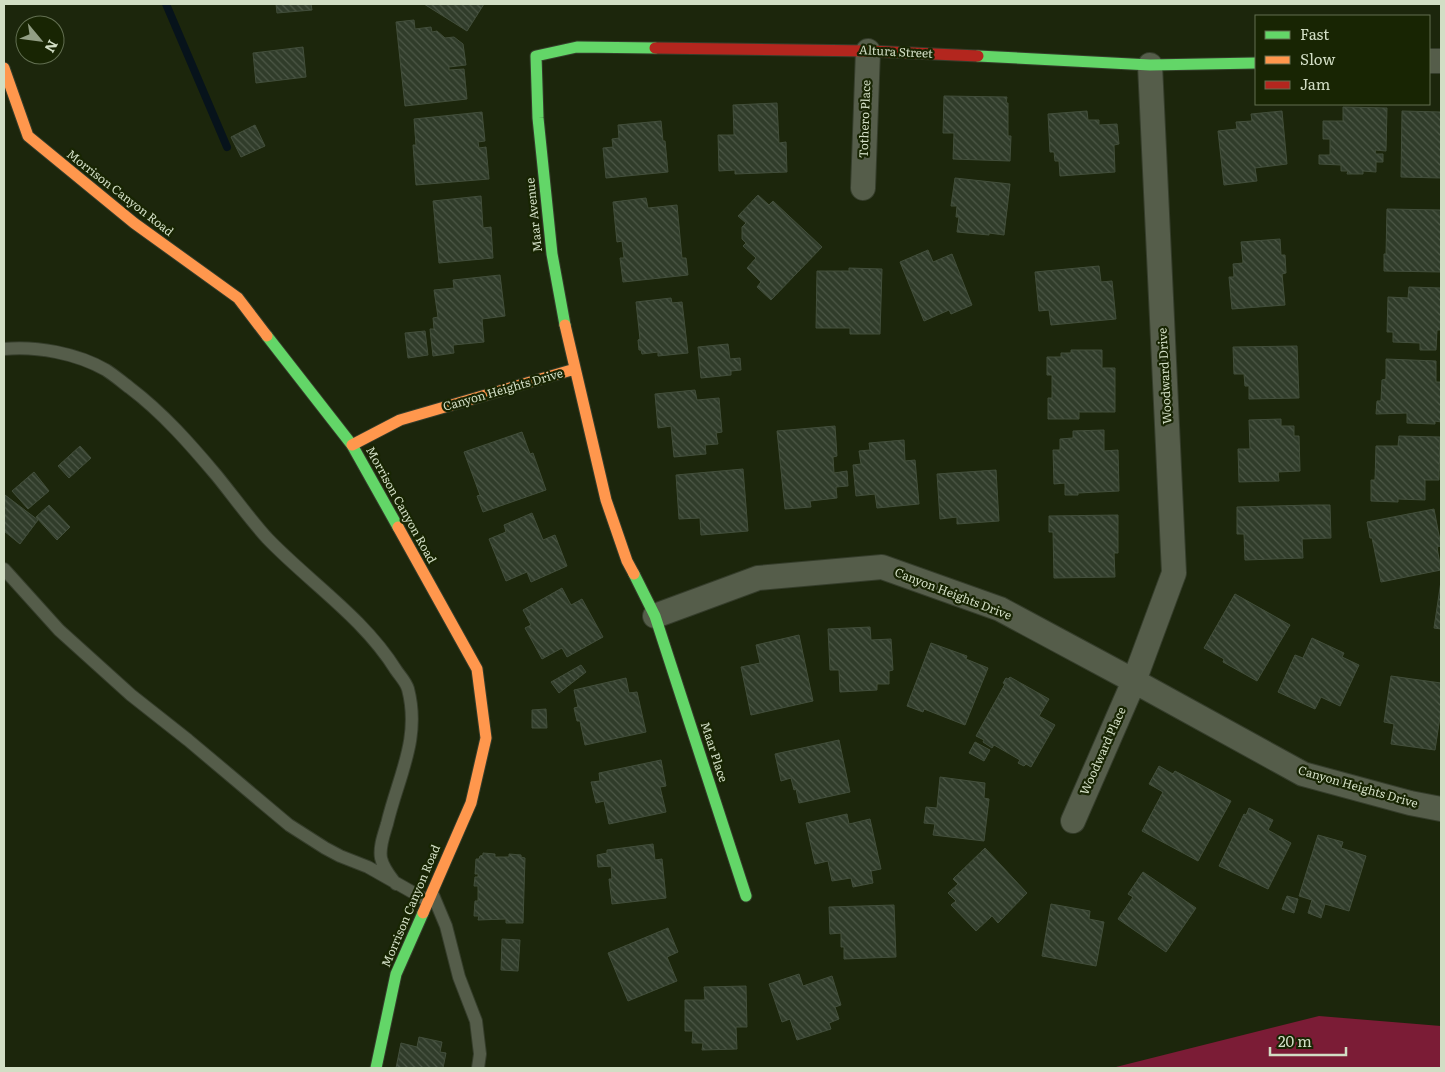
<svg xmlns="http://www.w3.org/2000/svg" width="1445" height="1072" viewBox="0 0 1445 1072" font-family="Literata,serif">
	<defs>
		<pattern id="building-back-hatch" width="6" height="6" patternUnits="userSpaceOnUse" patternTransform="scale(1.25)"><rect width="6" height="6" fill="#303c2a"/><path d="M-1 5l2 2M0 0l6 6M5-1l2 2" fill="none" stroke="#4d5847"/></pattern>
	</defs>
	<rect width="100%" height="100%" fill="#1c260c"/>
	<path fill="#7b1c36" d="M1319 1016 1441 1026V1068H1112Z"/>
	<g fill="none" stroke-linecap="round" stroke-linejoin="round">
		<path stroke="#07131b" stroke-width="8" d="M166 4 227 147"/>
	</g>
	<path fill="url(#building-back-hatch)" stroke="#424e3b" d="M276 4H311L312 10 277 13Z
		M424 4H484L467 31Z
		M414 20 415 29 431 27 432 32 437 31 445 38 454 37 463 44 466 65 449 67V70L464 69 467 99 405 106 396 22Z
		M303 47 306 77 256 83 253 53Z
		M944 96 1007 97 1006 103H1008V136H1011L1010 161 953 159 954 133H943Z
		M777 103 779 143 786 142 787 172 735 174V170L719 171 718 135H734L733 105Z
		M1343 107 1387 108 1386 151 1375 150 1376 154H1383V162H1376V172L1363 171V174H1347L1348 171H1341V165L1319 164V155H1330V139H1323V121H1343Z
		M1087 111 1088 120H1099V125L1117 124 1119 144 1114 145 1115 172 1060 176 1059 161H1055L1054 152H1050L1048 114Z
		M1282 111 1287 164 1255 168 1257 181 1224 185 1218 131 1237 129 1236 122 1252 121 1251 114Z
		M1402 111 1441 112V178L1401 177Z
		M482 112 485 141 478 142 479 148 486 147 489 179 416 185 413 145H416L414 119Z
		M661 121 663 141H665L668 172 606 178 603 148 613 147 612 139 619 138 618 125Z
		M255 125 265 146 241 157 231 137Z
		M955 178 1010 184 1004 235 989 233V235L957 232 959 217H956L957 206H951Z
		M758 195 769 205 773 201 822 247 771 300 757 287 761 282 747 268 756 258 743 246 746 243 742 239V227L746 223 738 216Z
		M481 196 483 228 491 227 493 258 439 263 433 201Z
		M646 198 648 208 677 205 682 258H686L688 275 623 282 620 258H624L622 241 617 242 613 202Z
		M1387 209 1441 210V272L1384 271V254H1386Z
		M1280 239 1281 255H1285L1286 273 1282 274 1285 305 1232 309 1229 277H1234L1233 264 1243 263 1241 242Z
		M928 250 933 262 952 254 972 305 951 314 949 310 924 321 900 262Z
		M1099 266 1101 282 1112 281 1116 319 1051 325 1049 310 1039 311 1035 272Z
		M849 268 882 269 880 334H850V328H816L817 271H849Z
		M500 275 505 316 482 319 484 342 453 345 454 353 433 356 430 329H434L433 318 438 317 434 290 454 288 453 280Z
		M1409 287 1441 288V330H1437L1436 350H1420V343L1393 342V332H1387L1388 297 1408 298Z
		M671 298 672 303 682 302 688 353 658 356V352L642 354 641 350H639L638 340 640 339 636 302Z
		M425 331 428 355 408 358 405 333Z
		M728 344 730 359 740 358 741 370 731 371V375L701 378 698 347Z
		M1297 346 1299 398 1249 399V386H1245L1244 374H1234L1233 347Z
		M1071 350H1102V368H1115V412H1079V419H1048V398H1052V375H1047V357H1061V353H1071Z
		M1386 359 1436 361V382H1441V422L1435 421V424L1407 423V413L1376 414 1377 401H1381L1382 380 1386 379Z
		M695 390 697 400 719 398 722 432 716 433 718 444 705 445 706 454 674 457 671 426 658 428 655 394Z
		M1281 419V426H1294V436H1299L1300 471 1278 472 1279 481 1239 482 1238 449H1250L1249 420Z
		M835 426 837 456 833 457 834 473 847 471 848 486 836 487 837 498 810 501 811 507 785 509 777 431Z
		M1104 430V451L1118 450 1119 491 1078 493V495H1065V483L1054 484 1053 450H1060V439L1073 438V431Z
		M522 432 530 454 533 453 546 490 483 512 477 496 480 495 464 452Z
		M1399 436 1440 437 1439 480H1425V500L1398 499V502L1371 501V480H1375L1376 446H1398Z
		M904 440 905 461 915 460 919 504 877 508 875 494 856 496 853 465 861 464 859 451 870 450 869 443Z
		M80 446 91 458 69 478 58 466Z
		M743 469 748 531 701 535 700 518 679 519 676 475Z
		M996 470 999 521 957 524V517L940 519 937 474Z
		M34 472 49 491 28 509 12 491Z
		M5 495 38 520 20 544 4 531Z
		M49 505 70 527 57 540 36 517Z
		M1312 505H1330L1331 538 1302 539 1303 558 1245 560 1244 534H1237V507Z
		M1434 509 1441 546 1437 547 1441 570 1381 582 1372 538H1370L1367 522Z
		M532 513 543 540 555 535 567 566 531 582 527 572 506 581 489 539 506 532 504 525Z
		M1118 515V553H1114L1115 577 1054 578 1053 532H1049V516Z
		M1441 581V629L1434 628Z
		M562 588 571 605 582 599 603 637 567 657 562 648 542 659 525 628 531 625 523 610Z
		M1235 594 1290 625 1257 681 1223 662 1224 659 1204 648Z
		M870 627 871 640 891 639 893 670 889 671V684H877V690L840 692 839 670H830L828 629Z
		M799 635 813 701 751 715 741 667 760 663 756 645Z
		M1312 638 1344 653 1342 657 1359 665 1340 706 1321 697 1315 709 1278 692 1295 655 1303 658Z
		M931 643 967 656 966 659 988 668 965 725 924 709 923 712 907 706Z
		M581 665 586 672 559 693 551 682Z
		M1391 676 1441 683V710L1435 750 1391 744 1394 724 1384 722Z
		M1010 677 1049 699 1039 716 1055 725 1031 767 1026 764 1024 766 1018 763 1020 760 994 745 992 748 983 742 984 740 976 736 1005 684 1003 683 1006 678 1008 679Z
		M626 678 629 693 637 692 646 732 585 745 580 721H577L574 708 578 707 574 690Z
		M546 709 547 728H532V710Z
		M839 740 850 792 799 803 796 789 794 790 791 778 781 781 775 754Z
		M975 742 990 750 984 761 969 753Z
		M661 760 666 786 660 787 666 812 609 824 604 801 596 803 591 782 600 781 599 773Z
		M1159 766 1173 774 1175 771 1231 801 1198 861 1142 831 1163 792 1149 784Z
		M940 777 985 783 984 798 989 799 984 841 933 835 935 824 924 823 926 807 937 808Z
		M1249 808 1273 820 1268 830 1291 843 1268 889 1219 866 1244 814 1246 815Z
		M847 814 849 824 870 819 881 869 871 871 873 883 853 887 851 878 832 881 828 861 815 864 806 823Z
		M1318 835 1343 842 1341 848 1366 856 1349 911 1325 904 1321 918 1308 913 1312 900 1299 896Z
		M653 844 655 860 662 859 666 898 612 904 609 879H612L611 866 598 867 597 855 607 853V850Z
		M985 848 1027 893 998 923 992 916 976 931 951 905 956 901 948 893 958 884 953 879Z
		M483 853 495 854V857H509V854L521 855V857L525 858 523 923H506V919L478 920 479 916H474L475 901H478V886H474L475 877H478V874H475L476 859H479L480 856 483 855Z
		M1143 872 1196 908 1166 952 1118 919 1133 897 1128 894Z
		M1287 896 1298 899 1294 913 1282 909Z
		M1051 904 1090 911 1089 919 1104 922 1096 966 1042 956Z
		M894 905 896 957 844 959V947H841V933L830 934 829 907Z
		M668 928 678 952 667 957 677 981 628 1001 608 953Z
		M502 939 520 940 518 971 501 970Z
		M799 974 803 986 832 976 841 1005 835 1007 839 1019 829 1023 831 1029 797 1040 790 1019 782 1022 769 984Z
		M746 986 747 1027H736L737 1049 702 1050 703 1043H692L693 1031H685V1000H705L704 987Z
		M419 1037 442 1042 440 1052 446 1053 443 1068H396L401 1043 417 1047Z"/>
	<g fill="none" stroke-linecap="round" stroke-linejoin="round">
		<defs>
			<path id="lane" d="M4 349C37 346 76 353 106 370 114 375 122 382 130 388 163 413 191 445 217 476 234 497 249 518 267 538 309 582 363 617 396 670 400 676 406 682 408 689 421 739 398 777 387 824 384 834 379 847 381 858 383 868 390 876 396 884
				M4 569 59 630 131 695 188 740 289 825 325 848 340 856 368 867 428 901
				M433 895 446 926 459 977 476 1021 480 1054 478 1068"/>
			<path id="street" d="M1429 61H1441
				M863 188 868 51
				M655 616 758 578 882 567 1000 609 1134 681 1303 774 1410 803 1441 809
				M1073 821 1134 681 1174 573 1150 65"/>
			<path id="fast" d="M978 56 1150 65 1256 63
				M565 325 552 254 538 118 536 56 577 47 655 48
				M267 336 352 445 398 527
				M634 574 655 616 746 896
				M376 1068 396 974 423 913"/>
			<path id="slow" d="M4 68 28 136 134 223 238 298 267 336
				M565 325 606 500 627 561 634 574
				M352 445 400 420 575 369
				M398 527 477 669 486 738 471 803 423 913"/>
			<path id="jam" d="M655 48 868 51 978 56"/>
		</defs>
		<use href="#lane" stroke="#353d2b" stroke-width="14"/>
		<use href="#street" stroke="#353d2b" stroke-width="26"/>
		<use href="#fast" stroke="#353d2b" stroke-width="13"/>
		<use href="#slow" stroke="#353d2b" stroke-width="13"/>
		<use href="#jam" stroke="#353d2b" stroke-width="13"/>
		<use href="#lane" stroke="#555d4a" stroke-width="12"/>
		<use href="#street" stroke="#555d4a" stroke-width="24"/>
		<use href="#fast" stroke="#63d668" stroke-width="11"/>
		<use href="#slow" stroke="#ff974d" stroke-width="11"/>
		<use href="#jam" stroke="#b3261e" stroke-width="11"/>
	</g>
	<g text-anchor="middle" stroke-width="4.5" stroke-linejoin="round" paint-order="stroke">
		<g font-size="12" fill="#d2dec5" stroke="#182503">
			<text transform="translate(896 52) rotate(3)" y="4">Altura Street</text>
			<text transform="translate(865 119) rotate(-88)" y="4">Tothero Place</text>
			<text transform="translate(120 193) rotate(38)" y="4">Morrison Canyon Road</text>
			<text transform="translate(534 215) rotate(-96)" y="4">Maar Avenue</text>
			<text transform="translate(1165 376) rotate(-93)" y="4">Woodward Drive</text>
			<text transform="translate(503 390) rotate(-16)" y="4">Canyon Heights Drive</text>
			<text transform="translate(401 505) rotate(61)" y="4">Morrison Canyon Road</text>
			<text transform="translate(953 594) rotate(21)" y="4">Canyon Heights Drive</text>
			<text transform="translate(1103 751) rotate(-66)" y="4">Woodward Place</text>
			<text transform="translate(714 752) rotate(72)" y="4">Maar Place</text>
			<text transform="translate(1358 787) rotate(16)" y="4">Canyon Heights Drive</text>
			<text transform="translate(411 906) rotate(-67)" y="4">Morrison Canyon Road</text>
		</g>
	</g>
	<rect width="1445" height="1072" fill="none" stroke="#d2dec5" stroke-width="10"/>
	<rect x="1255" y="15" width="175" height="90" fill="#182503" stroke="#626f51"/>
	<rect x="1265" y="31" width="25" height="8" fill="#63d668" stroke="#626f51"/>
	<text x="1300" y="40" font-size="15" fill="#d2dec5">Fast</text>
	<rect x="1265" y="56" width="25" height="8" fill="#ff974d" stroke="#626f51"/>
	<text x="1300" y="65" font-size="15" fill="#d2dec5">Slow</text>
	<rect x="1265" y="81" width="25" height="8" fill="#b3261e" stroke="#626f51"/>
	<text x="1300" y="90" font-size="15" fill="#d2dec5">Jam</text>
	<g transform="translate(40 40) rotate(119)"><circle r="24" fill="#182503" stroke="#626f51"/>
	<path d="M0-4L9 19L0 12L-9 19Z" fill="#929e84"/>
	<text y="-8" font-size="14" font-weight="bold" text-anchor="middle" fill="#d2dec5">N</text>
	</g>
	<path d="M1270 1047v8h76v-8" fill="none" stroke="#d2dec5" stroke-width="2.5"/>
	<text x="1278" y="1047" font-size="15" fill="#d2dec5" stroke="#182503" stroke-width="4" paint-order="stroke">20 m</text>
</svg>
